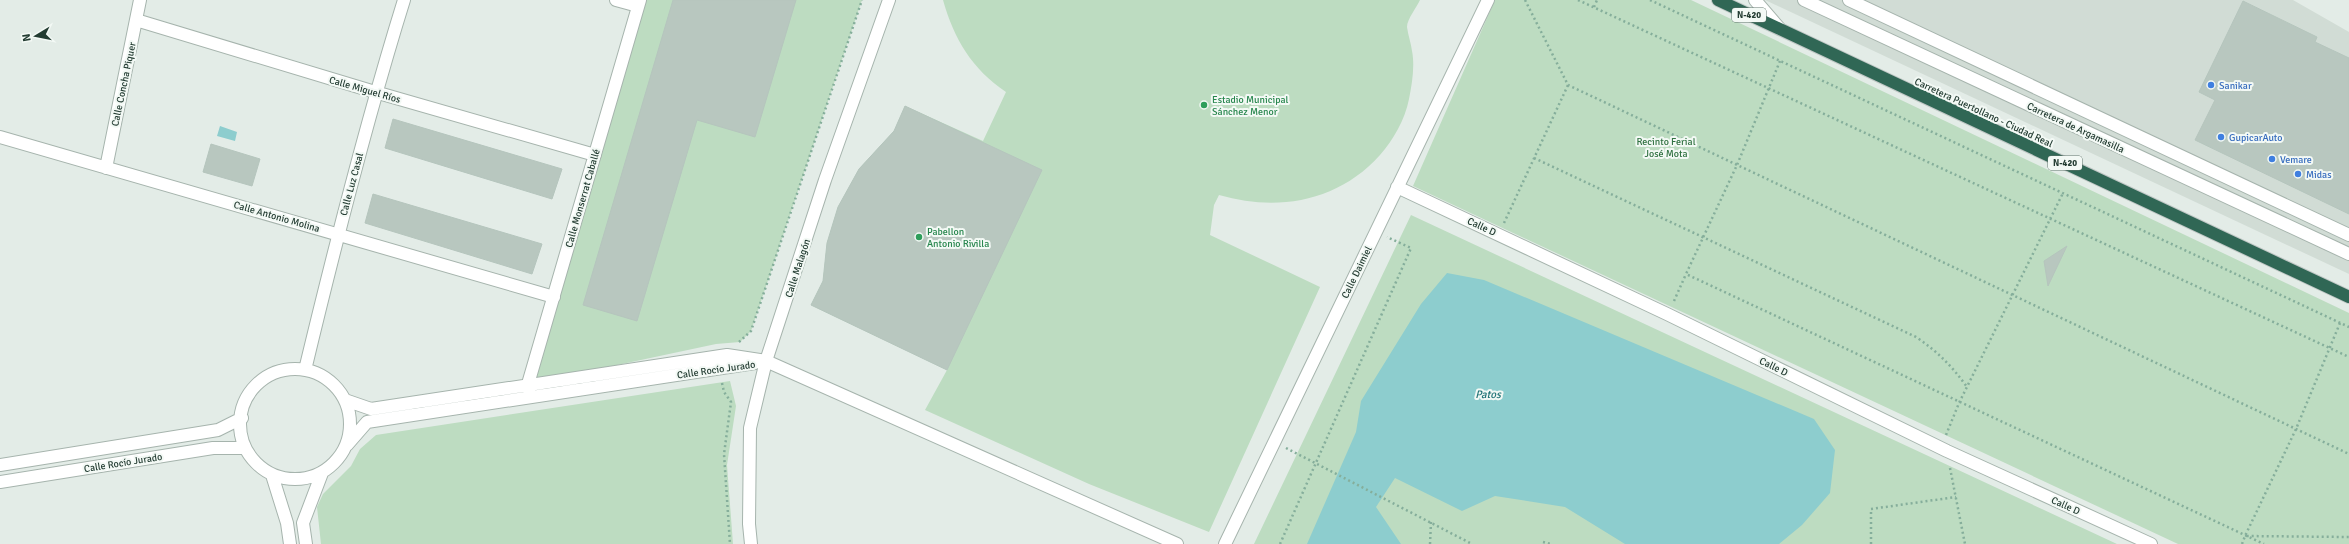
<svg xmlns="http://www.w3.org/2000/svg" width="2349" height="544" viewBox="0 0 2349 544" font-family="Signika,sans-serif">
	<rect width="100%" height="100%" fill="#e3ece7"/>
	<path fill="#d1dcd5" d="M1765 0H2293L2349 32V274Z"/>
	<path fill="#bddcc1" d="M640 0H862L751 331 740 342 716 344 528 384Z
		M943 0H1420C1417 7 1407 19 1407 27 1408 35 1411 43 1412 51 1415 66 1412 84 1409 99 1405 120 1393 140 1380 155 1338 202 1277 212 1219 195L1214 205 1210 235 1320 287 1209 532 1089 484 925 410 947 370 811 305 823 281 827 243 838 207 859 169 894 131 905 106 983 141 1006 92C972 69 954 39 943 0Z
		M1495 0H1691L2349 313V544H2178L1413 186Z
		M1411 215 2117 544H1254Z
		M730 381 736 406 727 465 733 544H321L317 507 323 494 351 466 360 449 376 435Z"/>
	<path fill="#8dcdce" d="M220 126 237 132 235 141 217 136Z
		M1447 273 1484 280 1814 419 1835 450 1830 493 1802 525 1779 544H1625L1565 507 1495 496 1462 511 1395 478 1376 507 1401 544H1307L1356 432 1361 401 1421 304Z"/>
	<path fill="#b8c7bf" stroke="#b5c5bd" d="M673 0H796L755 137 697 120 637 321 583 305Z
		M2243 1 2317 37 2315 42 2349 58V214L2195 140 2215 100 2199 92Z
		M905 106 1042 170 947 370 811 305 823 281 827 243 838 207 859 169 894 131Z
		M393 119 562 169 552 199 385 148Z
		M211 144 260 159 252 186 203 172Z
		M373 194 542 244 532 274 365 223Z
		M2067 246 2048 286 2044 261Z"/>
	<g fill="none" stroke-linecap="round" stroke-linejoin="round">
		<defs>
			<path id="minor" d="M616 0 638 6
				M1755 0 1780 29
				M1804 0 2349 254
				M1849 0 2349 235
				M136 20 375 92 595 155
				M0 137 554 297
				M106 168 140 0
				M1397 187 1667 314 1947 451 2151 544
				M240 424a55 55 0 1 1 110 0a55 55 0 1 1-110 0Z
				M305 370C335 245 366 122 404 0
				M529 390 528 384 640 0
				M345 400 371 409 727 355 766 361 1177 544
				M347 445 367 422 755 363
				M0 465 218 430 242 418
				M272 475 287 523 290 544
				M0 482 213 448H245
				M306 544 303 523 322 473
				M751 544 749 524 750 428 766 361 825 180 889 0
				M1225 544 1488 0"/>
			<path id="highway" d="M1718 0 2349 297"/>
		</defs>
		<use href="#minor" stroke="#a6b4ad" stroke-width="14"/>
		<use href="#highway" stroke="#c1c8c6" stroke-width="14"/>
		<path stroke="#85ae9b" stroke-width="2.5" stroke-dasharray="2 3" stroke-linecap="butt" d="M1525 0 1568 85 2349 454
			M1578 0 2349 357
			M1650 0 2349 327
			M1594 7 1597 0
			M1780 61 1737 165 1686 274 2264 544
			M1534 158 1916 337C1937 351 1952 366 1967 387
			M1504 223 1568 85
			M1674 301 1686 274
			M2340 323 2296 429 2245 536 2349 537
			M739 342 751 331 862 0
			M722 383 724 392 731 402 724 454 730 544
			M1946 435 1959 403 2063 193
			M1286 448 1472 544
			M1950 468 1965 544
			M1543 542 1551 544
			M1280 544 1411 248 1387 237
			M1430 544 1431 522
			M1871 544V509L1956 497
			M2242 544 2245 536"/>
		<use href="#minor" stroke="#fff" stroke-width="12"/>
		<use href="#highway" stroke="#306755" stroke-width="12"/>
	</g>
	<g fill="#3f7fe0" stroke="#f3f9f5" stroke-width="1.5">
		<circle cx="2211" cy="85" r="4"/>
		<circle cx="2221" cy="137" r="4"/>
		<circle cx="2272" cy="159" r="4"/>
		<circle cx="2298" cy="174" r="4"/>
	</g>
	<g fill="#2e9e5b" stroke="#f3f9f5" stroke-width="1.5">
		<circle cx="1204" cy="105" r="4"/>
		<circle cx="919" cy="237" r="4"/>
	</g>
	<g text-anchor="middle" stroke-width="4" stroke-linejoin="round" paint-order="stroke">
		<g fill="#f3f9f5" stroke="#61756c" stroke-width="1">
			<rect x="1732" y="8" width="34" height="14" rx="3"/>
			<rect x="2048" y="156" width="34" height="14" rx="3"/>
		</g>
		<g font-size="9" font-weight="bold" fill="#233c32">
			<text x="1749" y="18">N-420</text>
			<text x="2065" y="166">N-420</text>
		</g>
		<g font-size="10" fill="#233c32" stroke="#f3f9f5">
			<text transform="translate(123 84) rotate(-78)" y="4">Calle Concha Piquer</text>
			<text transform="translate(365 89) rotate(16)" y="4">Calle Miguel Ríos</text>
			<text transform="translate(1984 112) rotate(25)" y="4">Carretera Puertollano - Ciudad Real</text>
			<text transform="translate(2076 127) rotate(25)" y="4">Carretera de Argamasilla</text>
			<text transform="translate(351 184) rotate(-75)" y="4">Calle Luz Casal</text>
			<text transform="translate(582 198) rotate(-74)" y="4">Calle Monserrat Caballé</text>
			<text transform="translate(277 216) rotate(16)" y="4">Calle Antonio Molina</text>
			<text transform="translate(1482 226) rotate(25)" y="4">Calle D</text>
			<text transform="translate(797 268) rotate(-72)" y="4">Calle Malagón</text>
			<text transform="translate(1356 272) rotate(-64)" y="4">Calle Daimiel</text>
			<text transform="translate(1774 366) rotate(26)" y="4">Calle D</text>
			<text transform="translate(716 369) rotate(-8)" y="4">Calle Rocío Jurado</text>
			<text transform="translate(123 462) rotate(-9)" y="4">Calle Rocío Jurado</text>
			<text transform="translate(2066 505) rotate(24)" y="4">Calle D</text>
		</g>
		<g font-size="10" fill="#366cbe" stroke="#f3f9f5" text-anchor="start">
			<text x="2219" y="89">Sanikar</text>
			<text x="2229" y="141">GupicarAuto</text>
			<text x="2280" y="163">Vemare</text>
			<text x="2306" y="178">Midas</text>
		</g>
		<g font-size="10" fill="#27864d" stroke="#f3f9f5" text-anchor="start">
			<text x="1212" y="103">Estadio Municipal<tspan x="1212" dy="12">Sánchez Menor</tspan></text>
			<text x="927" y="235">Pabellon<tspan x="927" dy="12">Antonio Rivilla</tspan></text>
		</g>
		<g font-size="10" fill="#2f7140" stroke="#f3f9f5">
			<text x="1666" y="145">Recinto Ferial<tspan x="1666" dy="12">José Mota</tspan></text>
		</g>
		<g font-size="11" font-style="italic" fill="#207376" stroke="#f3f9f5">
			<text x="1488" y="398">Patos</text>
		</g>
	</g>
	<g transform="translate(36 36) rotate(260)" stroke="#f3f9f5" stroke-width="3" paint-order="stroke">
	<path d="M0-3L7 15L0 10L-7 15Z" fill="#233c32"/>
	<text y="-6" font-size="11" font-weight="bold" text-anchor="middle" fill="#233c32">N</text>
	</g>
</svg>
